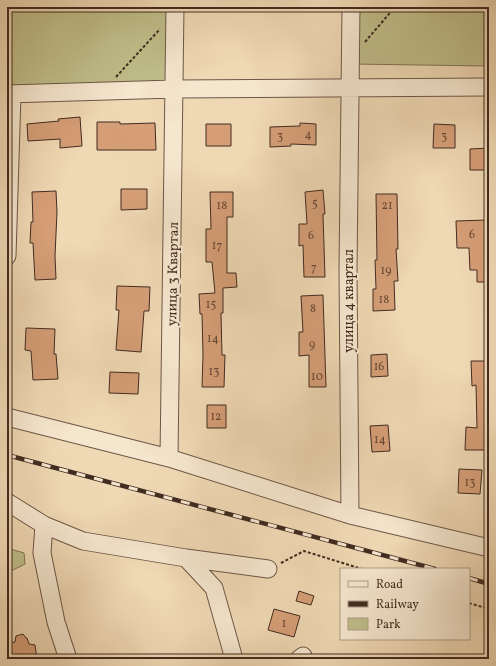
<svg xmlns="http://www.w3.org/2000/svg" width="496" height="666" viewBox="0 0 496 666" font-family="Vollkorn,serif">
	<rect width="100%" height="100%" fill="#efd8b4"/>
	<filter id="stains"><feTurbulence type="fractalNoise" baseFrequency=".005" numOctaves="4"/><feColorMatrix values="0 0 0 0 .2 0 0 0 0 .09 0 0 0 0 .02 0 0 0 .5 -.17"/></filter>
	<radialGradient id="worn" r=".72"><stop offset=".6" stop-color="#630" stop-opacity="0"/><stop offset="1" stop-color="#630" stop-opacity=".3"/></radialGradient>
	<path fill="#bfbd89" stroke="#807455" d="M7 7H167L172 87 7 96Z
		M351 7H489V66L351 64Z
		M7 548 24 553 25 564 7 573Z"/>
	<path fill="#d59e77" stroke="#422c21" d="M80 117 82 146 60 148V139L28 141 27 124 59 121 58 119Z
		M97 122H120V124L155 123 156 150H97Z
		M300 123 316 124V145L291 144V146L270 147V127L300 126Z
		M206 124H231V146H206Z
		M434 124 455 125V148H433Z
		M489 148V170H470V149Z
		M121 189H147V209L121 210Z
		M323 190 325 214H323L325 277H304L303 245 299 246V224H307L305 192Z
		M56 191 57 212 55 256 56 279 35 280 33 243H30L31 222H33L32 192Z
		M210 192H233V217H227V273H236L237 287 223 288V313H221L222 355H225L224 387H202L203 355 202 314H200L199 294 215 293 212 262H206V229H211Z
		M376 194H397L398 249H396L398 281H394L395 310 373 311V289H376L375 260H377Z
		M487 220 489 282H477V270H470L469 248H457L456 221Z
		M117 286 150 287 149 311H144L141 352 116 350 119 310H116Z
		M323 295 326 387H309V355L299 356V332H303L301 296Z
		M26 328 55 329 54 354H56L58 379 33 380 31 351 25 350Z
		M387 354 388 376 371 377V355Z
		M471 361H489V450H465L466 427 477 428 476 385 472 386Z
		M110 372 139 373 138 394 109 393Z
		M207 405H226V428H207Z
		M388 425 390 451 372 452 370 426Z
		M459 469 482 470 480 494 458 493Z
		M299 591 314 596 311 605 296 601Z
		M274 609 300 616 294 637 268 630Z
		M23 634 26 638H27L29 644 35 645 37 659H7L10 651 8 643 15 642 16 636Z"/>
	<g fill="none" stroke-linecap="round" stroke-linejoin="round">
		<defs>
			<path id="minor" d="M7 94 174 89 489 87
				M7 256 12 94
				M7 417 169 458 350 515 489 548
				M169 458 175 7
				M7 502 44 525 83 541 186 558 268 569
				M350 515 348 270 351 7
				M44 525 42 553 56 622 68 659
				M186 558 214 588 234 659
				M299 659 303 656"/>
		</defs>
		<use href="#minor" stroke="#6d5746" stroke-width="19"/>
		<path stroke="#422c21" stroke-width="2" stroke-dasharray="3 2" stroke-linecap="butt" d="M365 42 395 7
			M116 77 160 29
			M281 563 304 551 362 569
			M469 603 489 609"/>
		<use href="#minor" stroke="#f5e6ce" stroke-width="17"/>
		<defs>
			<path id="rail" d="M7 455 435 569
				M469 578 489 584"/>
		</defs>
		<use href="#rail" stroke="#422c21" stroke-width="4.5"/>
		<use href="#rail" stroke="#f5e6ce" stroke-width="3" stroke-dasharray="9" stroke-linecap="butt"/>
	</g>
	<g text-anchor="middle" stroke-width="4" stroke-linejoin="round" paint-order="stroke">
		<g font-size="12" fill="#674836">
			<text x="308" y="138">4</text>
			<text x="280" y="140">3</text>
			<text x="444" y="140">3</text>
			<text x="315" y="207">5</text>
			<text x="222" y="209">18</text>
			<text x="387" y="209">21</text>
			<text x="472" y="238">6</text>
			<text x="311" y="239">6</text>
			<text x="217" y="249">17</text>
			<text x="314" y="271">7</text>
			<text x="386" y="274">19</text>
			<text x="384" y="303">18</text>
			<text x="211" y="308">15</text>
			<text x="313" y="312">8</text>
			<text x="213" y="342">14</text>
			<text x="312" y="348">9</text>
			<text x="379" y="370">16</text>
			<text x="214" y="375">13</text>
			<text x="317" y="380">10</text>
			<text x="216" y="420">12</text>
			<text x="380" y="443">14</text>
			<text x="470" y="486">13</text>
			<text x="284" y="627">1</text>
		</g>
		<g font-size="14" fill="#422c21" stroke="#f5e6ce">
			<text transform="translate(172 274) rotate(-89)" y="5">улица 3 Квартал</text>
			<text transform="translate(348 301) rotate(-90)" y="5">улица 4 квартал</text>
		</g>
	</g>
	<rect width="496" height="666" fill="none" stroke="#efd8b4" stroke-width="24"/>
	<rect x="8" y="8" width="480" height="650" fill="none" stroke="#422c21" stroke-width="2"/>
	<rect x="12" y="12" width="472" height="642" fill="none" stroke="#422c21"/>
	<rect x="340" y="568" width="130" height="72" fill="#f5e6ce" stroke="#ad9c89"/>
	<rect x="348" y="581" width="20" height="6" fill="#f5e6ce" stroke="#ad9c89"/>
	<text x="376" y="588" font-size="12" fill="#422c21">Road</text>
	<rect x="348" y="601" width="20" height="6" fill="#422c21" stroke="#ad9c89"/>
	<text x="376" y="608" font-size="12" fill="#422c21">Railway</text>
	<rect x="348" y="618" width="20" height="12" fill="#bfbd89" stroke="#ad9c89"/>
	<text x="376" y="628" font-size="12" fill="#422c21">Park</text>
	<rect width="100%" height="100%" filter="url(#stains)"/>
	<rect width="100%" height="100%" fill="url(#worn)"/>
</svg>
